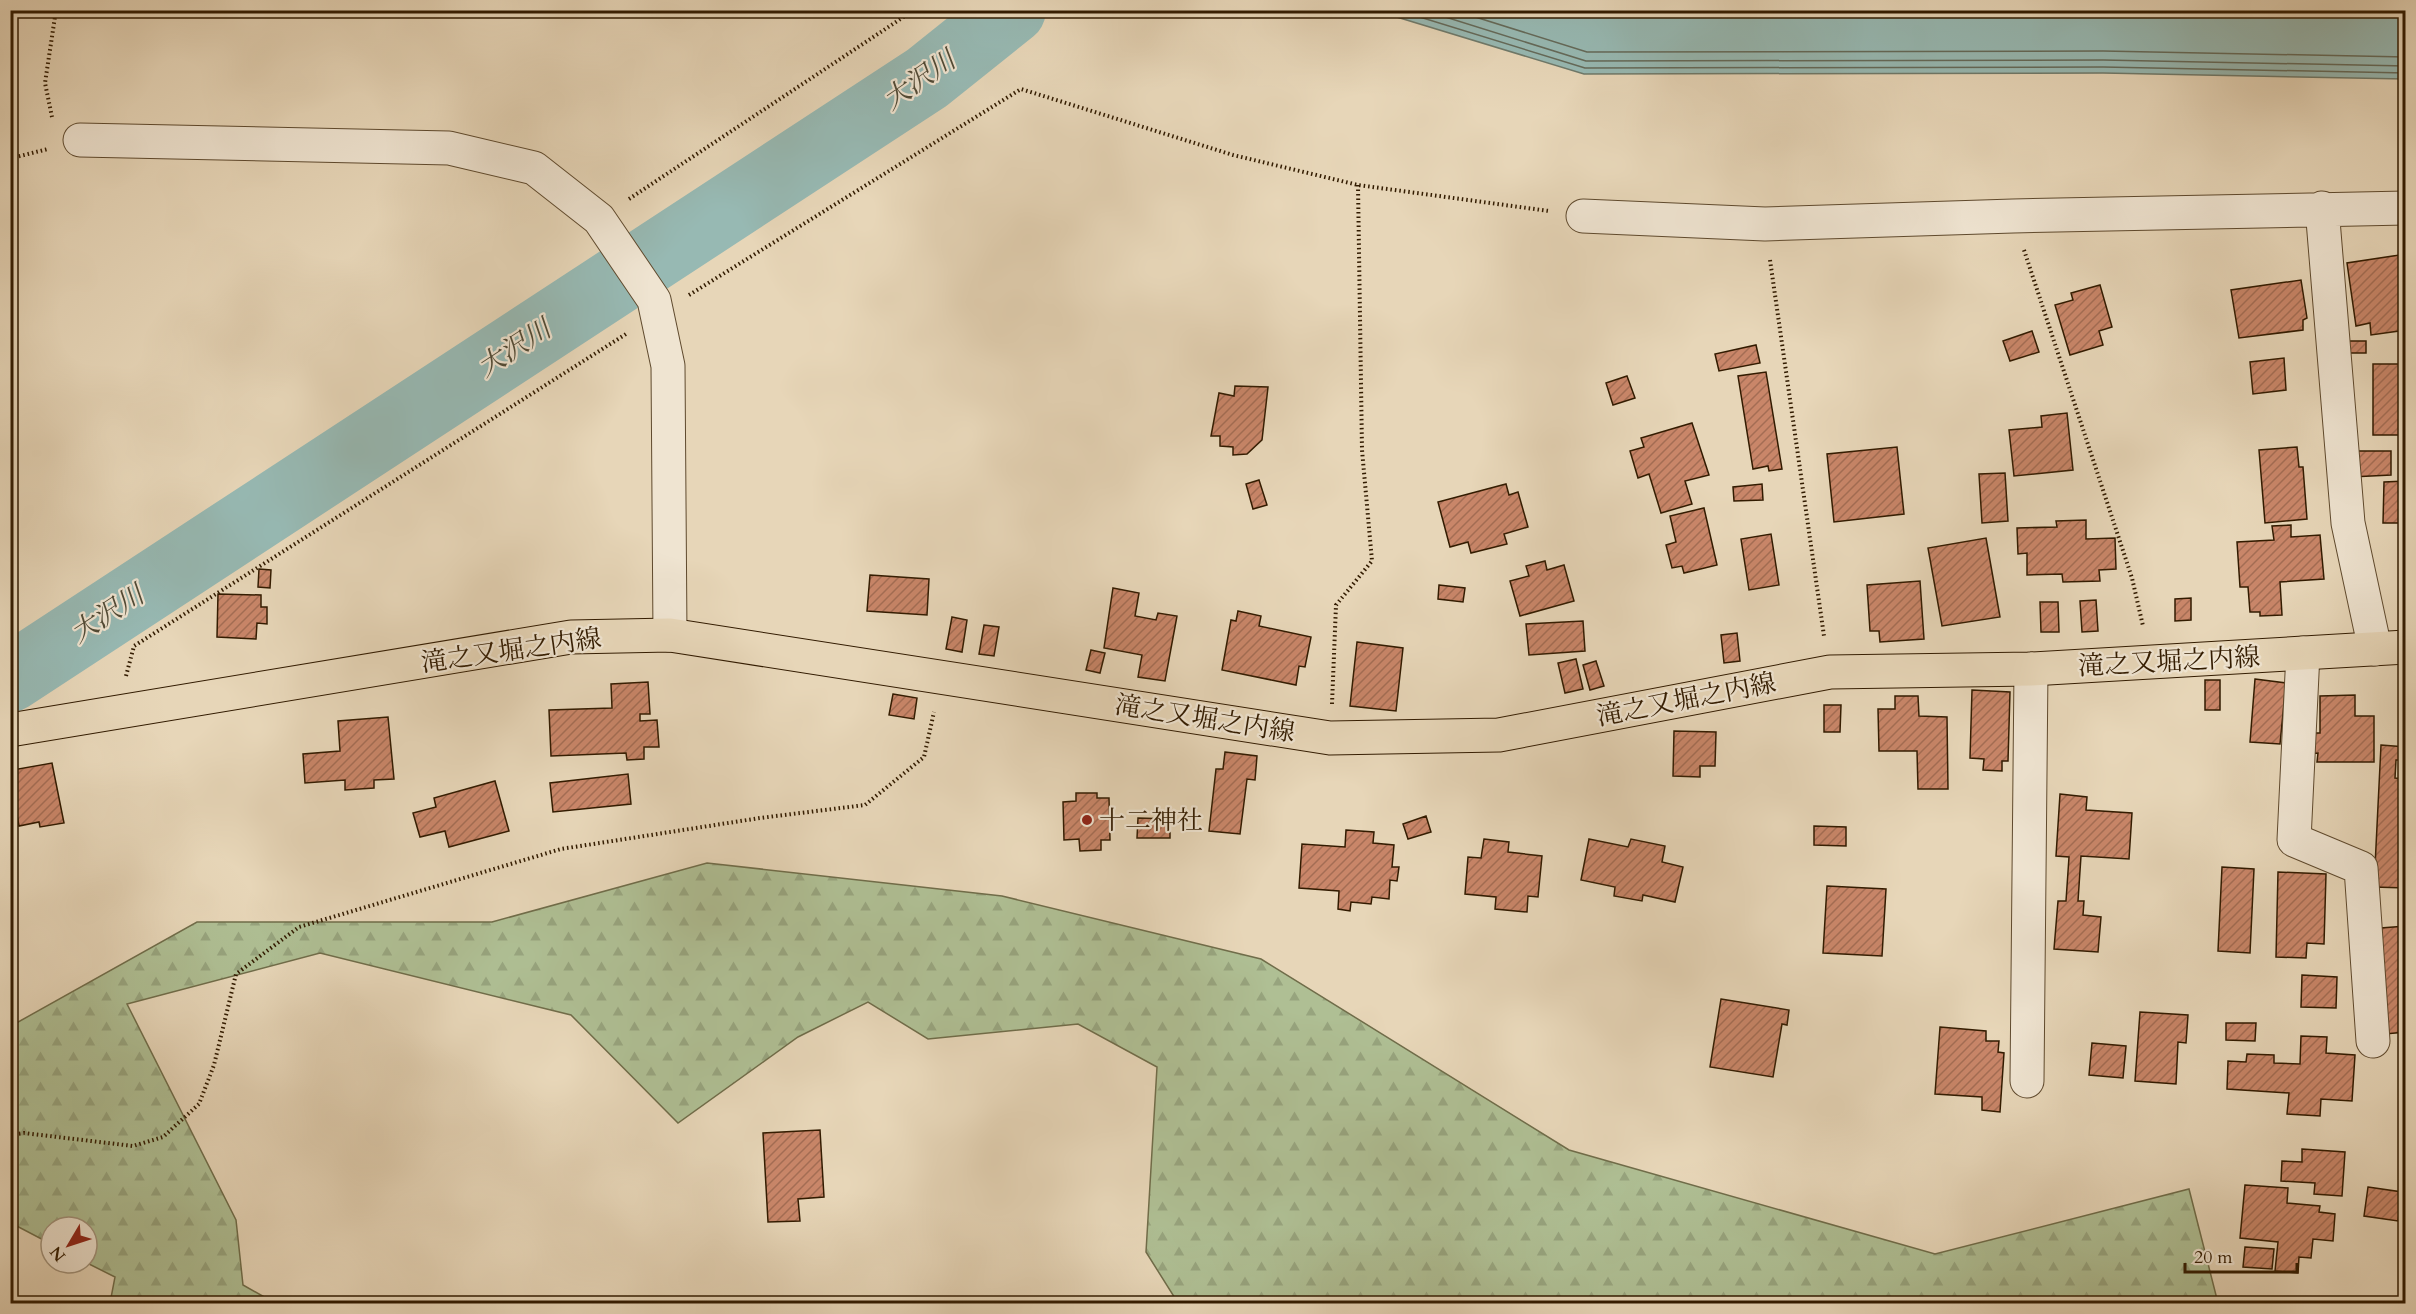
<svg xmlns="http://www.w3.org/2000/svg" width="2416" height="1314" viewBox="0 0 2416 1314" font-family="Cardo,'Noto Serif JP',serif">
	<defs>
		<pattern id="forest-firs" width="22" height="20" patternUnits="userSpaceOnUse" patternTransform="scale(1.5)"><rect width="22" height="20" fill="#afbf94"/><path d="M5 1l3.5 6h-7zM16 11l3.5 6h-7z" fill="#97a47e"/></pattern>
		<pattern id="building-hatch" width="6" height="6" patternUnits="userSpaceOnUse" patternTransform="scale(1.5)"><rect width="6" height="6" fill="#c98669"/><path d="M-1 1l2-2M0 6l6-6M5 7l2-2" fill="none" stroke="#a46d54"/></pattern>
	</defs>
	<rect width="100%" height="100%" fill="#e7d6b8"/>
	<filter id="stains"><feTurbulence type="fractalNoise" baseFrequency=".00333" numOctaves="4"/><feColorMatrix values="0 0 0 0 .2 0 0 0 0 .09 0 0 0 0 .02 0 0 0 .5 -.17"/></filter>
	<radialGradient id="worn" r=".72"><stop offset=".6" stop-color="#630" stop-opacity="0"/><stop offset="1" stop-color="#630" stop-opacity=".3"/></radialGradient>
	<path fill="url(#forest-firs)" stroke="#706d4a" stroke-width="1.5" d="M707 863 1002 896 1261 959 1569 1150 1935 1254 2189 1189 2218 1303H1178L1146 1252 1157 1067 1078 1024 928 1039 868 1002 798 1037 678 1123 571 1015 320 953 127 1004 236 1220 243 1285 275 1303H110L115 1277 87 1263V1227H51V1244L11 1223V1026L197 922H492Z"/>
	<path fill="#97b9b3" stroke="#6f7a6b" stroke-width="1.5" d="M1377 11H2405V79L2103 73 1584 74Z"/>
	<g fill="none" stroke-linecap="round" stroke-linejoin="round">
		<path stroke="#646a5a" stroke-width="1.5" d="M1397 10 1585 68 2103 67 2406 73
			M1423 10 1586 61 2103 60 2406 66
			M1453 10 1587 52 2103 51 2406 57"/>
		<path stroke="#97b9b3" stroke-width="68" d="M10 678 927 78 1012 10"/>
	</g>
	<path fill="url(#building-hatch)" stroke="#321b00" stroke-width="1.5" d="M2406 254V279L2399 280 2406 330 2371 335 2370 323 2356 326 2347 263Z
		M2301 280 2307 318 2303 320V330L2239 338 2231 290Z
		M2100 285 2112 327 2099 331 2103 345 2070 355 2055 305 2073 300 2071 293Z
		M2032 331 2039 352 2010 361 2003 341Z
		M2347 341H2366V353H2348Z
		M1756 345 1760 363 1719 371 1715 354Z
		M2284 358 2286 390 2253 394 2250 362Z
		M2373 364H2406V435H2373Z
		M1766 372 1782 469 1769 471 1768 466 1753 469 1738 376Z
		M1627 376 1635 398 1613 405 1606 383Z
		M1235 386 1268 387 1262 440 1247 454 1233 455V447L1220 446V436H1211L1219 393 1234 396Z
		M2067 413 2073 470 2014 476 2009 430 2042 427 2041 416Z
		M1692 423 1709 475 1685 481 1692 504 1661 513 1649 474 1638 478 1630 451 1644 447 1641 438Z
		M1897 447 1904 514 1834 522 1827 454Z
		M2297 447 2299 467H2303L2307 519 2265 523 2259 450Z
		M2349 451H2391V475L2351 477Z
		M2005 473 2008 521 1982 523 1979 474Z
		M1259 480 1267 505 1253 509 1246 484Z
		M2406 481V523H2383L2384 482Z
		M1506 484 1509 495 1518 492 1528 527 1504 534 1507 544 1471 553 1468 542 1450 547 1438 502Z
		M1762 484 1763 500 1734 501 1733 487Z
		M1704 508 1717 565 1684 573 1682 566 1672 568 1666 545 1676 542 1670 516Z
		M2086 520V539L2115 538 2116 569 2099 570 2100 581 2063 582 2062 574 2027 575V553L2018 554 2017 528 2057 527 2056 521Z
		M2291 525V537L2320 535 2324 579 2280 582 2282 615 2260 616V612H2250L2248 587H2240L2237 542 2274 540 2272 526Z
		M1771 534 1779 585 1749 590 1741 539Z
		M1986 538 2000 617 1942 626 1928 548Z
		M1545 561 1547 570 1564 565 1574 601 1520 616 1510 581 1529 576 1526 566Z
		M259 569 271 570 270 588 258 587Z
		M870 575 929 579 927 615 867 611Z
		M1920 581 1924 639 1880 642 1879 631H1870L1867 585Z
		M1439 585 1465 588 1463 602 1438 599Z
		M1113 588 1139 593 1135 616 1156 620 1158 613 1177 616 1165 681 1138 677 1142 655 1104 648Z
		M218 594 261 595V607H267V624L257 623 256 639 217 637Z
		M2191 598V620L2175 621V599Z
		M2096 600 2098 631 2082 632 2080 601Z
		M2040 602H2058L2059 632H2041Z
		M1238 611 1261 616 1259 626 1311 637 1305 667 1299 666 1296 685 1222 670 1231 620 1236 621Z
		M952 617 967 620 962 652 946 649Z
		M1583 621 1585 651 1529 655 1526 624Z
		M984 625 999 627 994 656 979 654Z
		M1737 633 1740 661 1724 663 1721 635Z
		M1357 642 1403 648 1396 711 1350 706Z
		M1091 650 1105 653 1100 673 1086 670Z
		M1576 659 1583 689 1565 693 1558 663Z
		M1596 661 1604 686 1590 690 1583 665Z
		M2255 679 2286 683 2280 744 2250 742Z
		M2205 680H2220V710H2205Z
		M648 682 650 714H640V721L657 720 659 747H644V759L627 760 626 753 551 756 549 710 612 708 611 684Z
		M1972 690 2010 692 2008 761H2002V771L1983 770 1984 759 1970 758Z
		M893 694 917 698 914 719 889 715Z
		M2355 695V716H2374V762H2317L2318 753 2310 754V733H2320V696Z
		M1895 696H1918L1919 716 1947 717 1948 789H1918L1917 751H1879L1878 709H1895Z
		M1824 705H1841L1840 732H1824Z
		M388 717 394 779 374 780V788L345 790V780L305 783 303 754 340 751 338 721Z
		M1674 731 1716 732 1715 766H1700V777L1673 776Z
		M2381 745 2406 747V760H2396L2395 778 2406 779V888L2374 887Z
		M1225 752 1257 756 1255 780 1247 779 1240 834 1209 831 1216 769H1223Z
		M10 760 13 770 52 763 64 823 40 827 39 822 19 826 15 805 10 806Z
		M628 774 631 804 553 812 550 783Z
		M495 781 509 831 449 847 445 831 420 837 413 813 436 807 434 798Z
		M1076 793H1097V798H1109L1110 840H1101V850L1080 851 1079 839 1064 840 1063 802 1076 801Z
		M2060 794 2087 797 2086 810 2132 813 2129 859 2081 856 2078 901H2084L2083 915 2101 917 2098 952 2054 949 2058 901H2066L2069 857 2056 856Z
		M1426 816 1431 832 1408 839 1403 824Z
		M1138 818 1170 819V838H1137Z
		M1814 826 1846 827V846L1814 845Z
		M1346 830 1374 832 1373 843 1394 845 1392 867H1399L1397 881 1390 880 1389 899 1372 897 1371 904 1351 902 1350 911 1338 909 1339 891 1299 888 1302 844 1345 847Z
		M1484 839 1509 842 1508 852 1542 856 1538 897 1528 896 1527 912 1495 909 1496 897 1465 894 1468 857 1481 858Z
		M1589 839 1628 847 1631 839 1665 846 1662 862 1683 867 1675 902 1643 895 1642 901 1614 896 1615 887 1581 880Z
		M2222 867 2254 869 2250 953 2218 951Z
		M2278 872 2326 874 2324 944 2307 943 2306 958 2276 957Z
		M1827 886 1886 889 1882 956 1823 953Z
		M2406 926V1032L2385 1034 2381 928Z
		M2302 975 2337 977 2336 1008 2301 1007Z
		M1721 999 1789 1010 1787 1025 1782 1024 1773 1077 1710 1067Z
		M2140 1012 2188 1015 2186 1043 2178 1042 2176 1084 2135 1081Z
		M2226 1023H2256L2255 1041 2226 1040Z
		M1940 1027 1986 1031V1041H1999L1998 1052 2004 1053 2000 1112 1982 1110V1097L1935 1094Z
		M2301 1036 2327 1037 2326 1053 2355 1055 2352 1101 2321 1099 2320 1116 2287 1114 2289 1093 2227 1089 2228 1061 2246 1062 2247 1054 2274 1055V1063L2300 1064Z
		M2092 1043 2126 1046 2123 1078 2089 1075Z
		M820 1130 824 1197 798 1199 800 1221 768 1222 763 1133Z
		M2302 1149 2345 1152 2342 1196 2314 1194 2315 1183 2281 1181 2282 1161 2302 1162Z
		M2245 1185 2288 1188 2287 1203 2320 1206 2319 1212 2335 1214 2333 1241 2313 1239 2311 1258 2299 1257 2298 1273 2275 1271 2278 1242 2240 1238Z
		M2368 1187 2402 1192 2398 1221 2364 1216Z
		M2245 1247 2274 1249 2272 1269 2243 1267Z"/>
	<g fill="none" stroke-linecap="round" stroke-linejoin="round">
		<defs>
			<path id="minor" d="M80 140 449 148 534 168 599 219 654 300 668 366 670 635
				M2322 208 2348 523 2375 649
				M1583 216 1765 224 2013 216 2406 208
				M2303 653 2294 840 2361 868 2373 1041
				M2027 1081 2031 669"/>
			<path id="major" d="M10 730 571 637 670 635 1330 738 1499 735 1830 672 2031 669 2406 647"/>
		</defs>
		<use href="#minor" stroke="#5f4a2e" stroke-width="35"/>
		<use href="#major" stroke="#321b00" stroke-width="35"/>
		<path stroke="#321b00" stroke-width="4" stroke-dasharray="1.5 3" stroke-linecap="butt" d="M52 117 45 83 56 10
			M10 156 16 157 48 149
			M629 199 911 12 908 10
			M2024 250 2132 578 2143 626
			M1770 260 1824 636
			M689 295 1021 89 1233 155 1358 185 1549 211
			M126 676 134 646 626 334
			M1332 704 1336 605 1372 561 1362 450 1358 185
			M10 1135 24 1133 133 1146 163 1137 199 1104 214 1065 236 974 299 927 561 849 760 818 865 805 924 757 934 712"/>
		<use href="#minor" stroke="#efe4d1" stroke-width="33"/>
		<use href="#major" stroke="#e7d6b8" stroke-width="33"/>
	</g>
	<circle fill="#8f2418" stroke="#efe4d1" stroke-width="2" cx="1087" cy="820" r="6"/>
	<g text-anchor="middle" stroke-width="4.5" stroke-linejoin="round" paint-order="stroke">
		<g font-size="26" fill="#321b00" stroke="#efe4d1">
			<text transform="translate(511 650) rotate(-8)" y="9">滝之又堀之内線</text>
			<text transform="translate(2169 661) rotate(-3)" y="9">滝之又堀之内線</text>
			<text transform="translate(1686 699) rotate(-11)" y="9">滝之又堀之内線</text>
			<text transform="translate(1205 718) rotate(9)" y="9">滝之又堀之内線</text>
		</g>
		<g font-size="26" fill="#321b00" stroke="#efe4d1" text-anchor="start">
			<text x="1099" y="829">十二神社</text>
		</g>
		<g font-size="27" font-style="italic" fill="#504a36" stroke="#efe4d1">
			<text transform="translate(919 80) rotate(-35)" y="9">大沢川</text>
			<text transform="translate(514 348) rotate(-33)" y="9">大沢川</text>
			<text transform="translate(107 614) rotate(-33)" y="9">大沢川</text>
		</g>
	</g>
	<rect width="2416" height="1314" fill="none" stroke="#e7d6b8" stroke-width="36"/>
	<rect x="12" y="12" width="2392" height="1290" fill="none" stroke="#321b00" stroke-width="3"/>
	<rect x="18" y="18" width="2380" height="1278" fill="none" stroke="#321b00" stroke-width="1.5"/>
	<g transform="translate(69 1245) rotate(231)"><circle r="28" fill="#efe4d1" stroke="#a3947d" stroke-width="1.5"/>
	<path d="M0-4.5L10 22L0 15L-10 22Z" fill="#8f2418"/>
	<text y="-9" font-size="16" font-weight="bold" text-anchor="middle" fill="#321b00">N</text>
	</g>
	<path d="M2185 1263v9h112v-9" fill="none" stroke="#321b00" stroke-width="3"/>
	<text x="2194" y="1263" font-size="18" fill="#321b00" stroke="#efe4d1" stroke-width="4.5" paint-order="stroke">20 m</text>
	<rect width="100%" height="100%" filter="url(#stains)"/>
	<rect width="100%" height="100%" fill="url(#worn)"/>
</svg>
